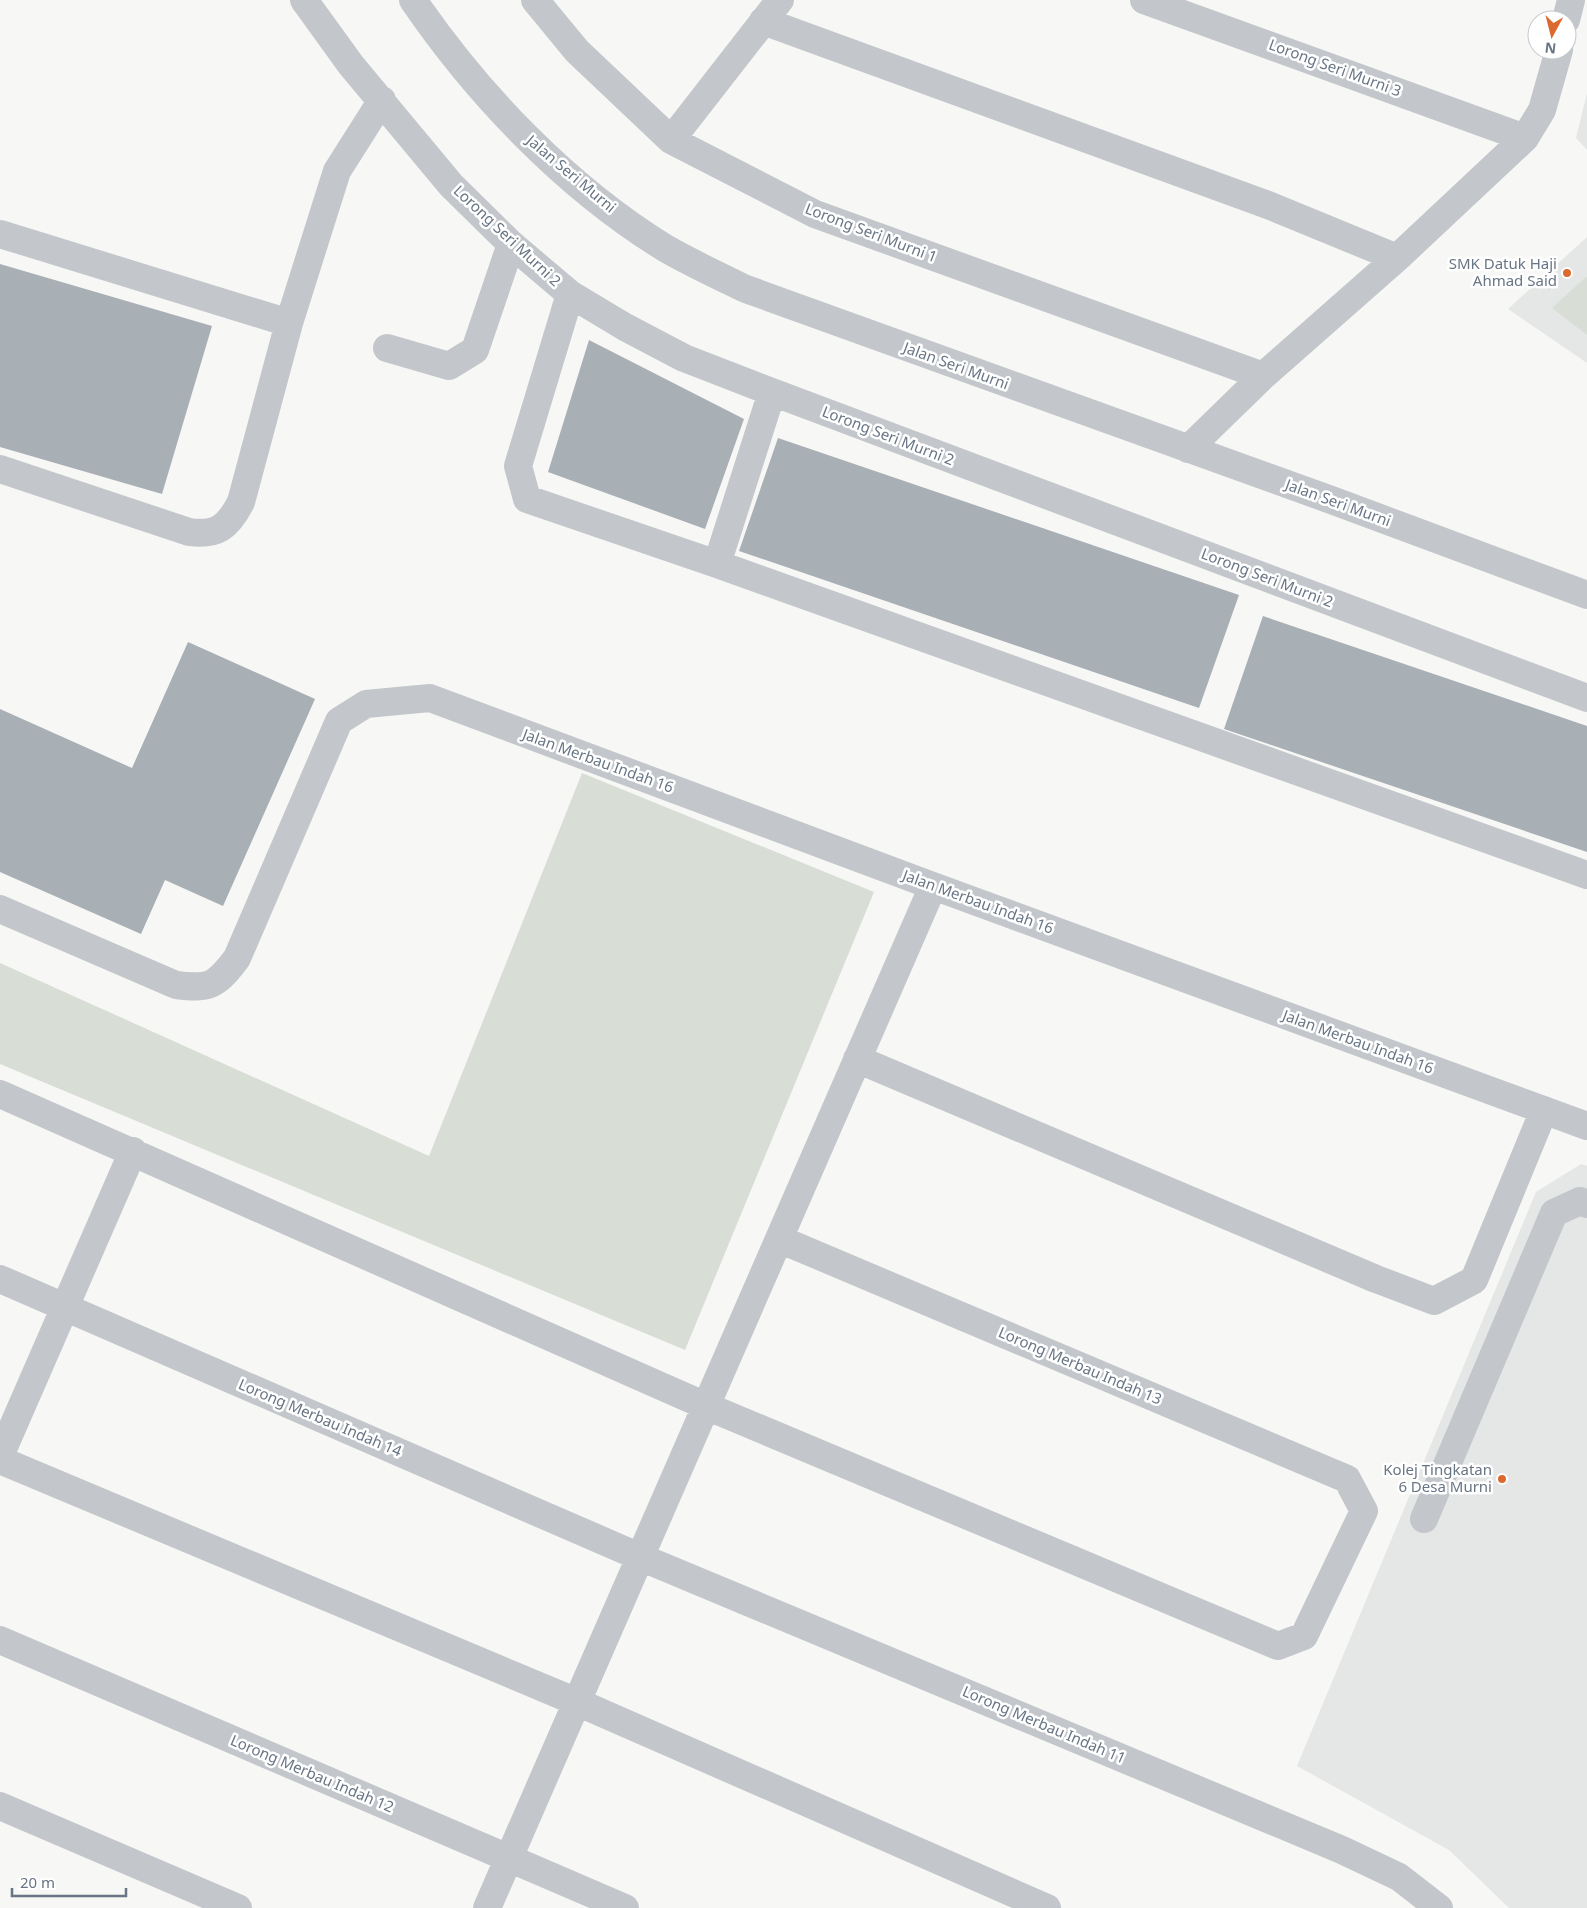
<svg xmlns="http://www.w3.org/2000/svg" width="1587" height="1908" viewBox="0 0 1587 1908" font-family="'Noto Sans',sans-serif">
	<rect width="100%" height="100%" fill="#f7f7f5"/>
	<path fill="#e5e6e6" d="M1587 93V150L1576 138Z
		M1587 237V363L1508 309Z
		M1581 1164 1587 1166V1908H1509L1449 1850 1297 1766 1536 1192Z"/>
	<path fill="#d8ded6" d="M1587 276V335L1552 308Z
		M582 773 874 892 685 1350 0 1064V963L429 1156Z"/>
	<path fill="#a8afb5" d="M0 264 212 326 162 494 0 447Z
		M589 340 744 419 705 529 548 472Z
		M778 438 1239 595 1199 708 739 551Z
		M1263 616 1587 726V852L1224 729Z
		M188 642 315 699 223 906 165 880 141 934 0 872V709L132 768Z"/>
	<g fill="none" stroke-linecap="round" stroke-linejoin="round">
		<path stroke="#c3c6ca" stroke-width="28" d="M304 0 351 65 451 185 511 244 570 294 625 327 684 358 772 392 1587 698
			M413 0C478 95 566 187 665 248 691 263 719 276 746 289L1334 501 1587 595
			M535 0 577 51 671 140 815 214 1263 376
			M1144 0 1525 138
			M1566 20 1571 0
			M763 21 1268 205 1397 258
			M671 140 780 0
			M0 234 289 323
			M570 294 518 466 527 499 717 564 1587 875
			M387 348 449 366 475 350 511 244
			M1188 449 1263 376 1397 258 1525 138 1542 110 1559 50
			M0 469 189 532C217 536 228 527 241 502L289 323 337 171 382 100
			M717 564 772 392
			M0 909 176 985C210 989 216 986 237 958L339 721 366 704 430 698 933 886 1587 1126
			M857 1059 1376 1279 1434 1301 1474 1280 1544 1110
			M0 1094 706 1406 1278 1646 1304 1636 1364 1511 1347 1479 779 1239
			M0 1279 640 1557 1342 1850 1399 1877 1439 1908
			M0 1456 133 1151
			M0 1460 577 1702 1047 1908
			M1424 1519 1554 1213 1580 1201 1587 1204
			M0 1640 625 1908
			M0 1806 238 1908
			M487 1908 933 886"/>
	</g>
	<g fill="#dc6930" stroke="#fff" stroke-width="2">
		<circle cx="1567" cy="273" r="5"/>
		<circle cx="1502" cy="1479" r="5"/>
	</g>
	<g text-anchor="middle" stroke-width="5" stroke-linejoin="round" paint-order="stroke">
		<g font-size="15" fill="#687584" stroke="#fff">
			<text transform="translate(1335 68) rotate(20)" y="5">Lorong Seri Murni 3</text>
			<text transform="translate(571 174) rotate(40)" y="5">Jalan Seri Murni</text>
			<text transform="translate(871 233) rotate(21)" y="5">Lorong Seri Murni 1</text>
			<text transform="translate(507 236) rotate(43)" y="5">Lorong Seri Murni 2</text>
			<text transform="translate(956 366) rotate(20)" y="5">Jalan Seri Murni</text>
			<text transform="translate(888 436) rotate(21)" y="5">Lorong Seri Murni 2</text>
			<text transform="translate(1338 503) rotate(20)" y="5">Jalan Seri Murni</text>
			<text transform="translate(1267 578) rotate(21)" y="5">Lorong Seri Murni 2</text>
			<text transform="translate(598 761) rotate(20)" y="5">Jalan Merbau Indah 16</text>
			<text transform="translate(978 902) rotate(20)" y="5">Jalan Merbau Indah 16</text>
			<text transform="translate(1358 1042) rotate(20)" y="5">Jalan Merbau Indah 16</text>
			<text transform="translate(1080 1366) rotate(23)" y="5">Lorong Merbau Indah 13</text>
			<text transform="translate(320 1418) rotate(23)" y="5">Lorong Merbau Indah 14</text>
			<text transform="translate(1044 1725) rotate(23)" y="5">Lorong Merbau Indah 11</text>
			<text transform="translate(312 1774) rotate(23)" y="5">Lorong Merbau Indah 12</text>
		</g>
		<g font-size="15" fill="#687584" stroke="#fff" text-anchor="end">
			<text x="1557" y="269">SMK Datuk Haji<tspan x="1557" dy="17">Ahmad Said</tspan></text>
			<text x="1492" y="1475">Kolej Tingkatan<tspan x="1492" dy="17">6 Desa Murni</tspan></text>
		</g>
	</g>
	<g transform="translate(1552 35) rotate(187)"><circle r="24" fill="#ffffff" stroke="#c3c8ce"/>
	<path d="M0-4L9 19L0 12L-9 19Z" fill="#dc6930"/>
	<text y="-8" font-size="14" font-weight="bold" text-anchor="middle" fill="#687584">N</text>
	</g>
	<path d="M12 1888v8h114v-8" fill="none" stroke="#687584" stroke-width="2.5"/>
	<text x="20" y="1888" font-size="15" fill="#687584" stroke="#ffffff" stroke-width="4" paint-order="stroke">20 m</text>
</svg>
